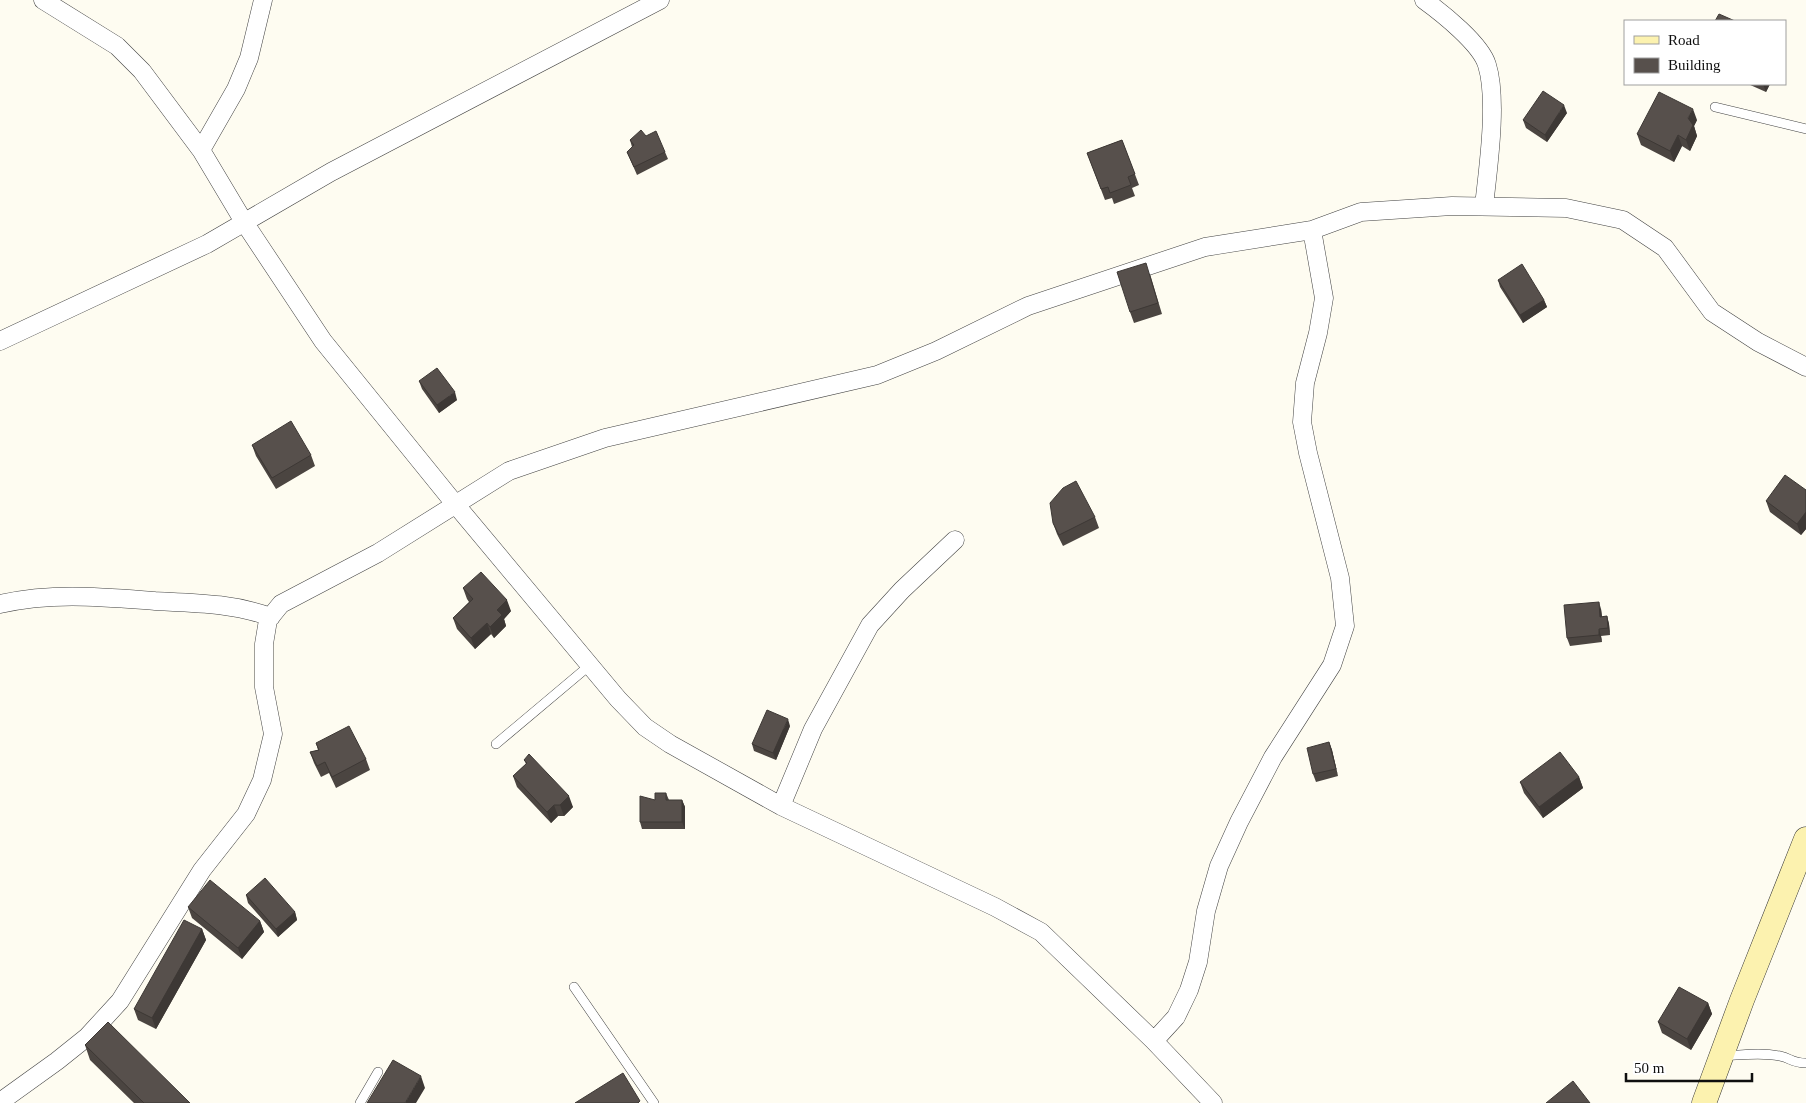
<svg xmlns="http://www.w3.org/2000/svg" width="1806" height="1103" viewBox="0 0 1806 1103" font-family="'Times New Roman',serif">
	<rect width="100%" height="100%" fill="#fefcf1"/>
	<g fill="none" stroke-linecap="round" stroke-linejoin="round">
		<defs>
			<path id="lane" d="M1715 107 1806 129
				M496 744 590 665
				M574 987 654 1103
				M1723 1056C1742 1055 1761 1052 1780 1056 1791 1058 1791 1063 1806 1063
				M360 1103 378 1072"/>
			<path id="street" d="M43 0 117 46 142 71 201 150 244 222 323 341 451 499 618 699 645 727 670 744 781 806 995 907 1041 932 1154 1041 1213 1103
				M1424 0C1442 13 1481 44 1487 65 1498 100 1488 169 1484 206
				M201 150 236 89 249 58 263 0
				M0 341 207 244 331 172 660 0
				M0 604C53 592 102 597 155 601 195 603 232 603 271 617
				M781 806 813 729 870 625 902 590 955 540
				M1154 1041 1176 1017 1189 990 1198 962 1206 911 1219 866 1239 822 1273 757 1332 665 1345 626 1340 578 1308 453 1302 422 1305 383 1318 333 1324 298 1312 230
				M0 1102 57 1061 87 1037 120 1001 202 870 246 814 262 780 273 734 264 687V644L268 620 281 604 378 553 509 471 605 438 877 375 936 351 1028 306 1205 247 1312 230 1361 212 1452 206 1566 208 1623 220 1665 248 1712 312 1758 342 1806 367"/>
			<path id="secondary" d="M1704 1103 1742 1000 1806 839"/>
		</defs>
		<use href="#lane" stroke="#424242" stroke-width="10"/>
		<use href="#street" stroke="#424242" stroke-width="19"/>
		<use href="#secondary" stroke="#313131" stroke-width="25"/>
		<use href="#lane" stroke="#fff" stroke-width="9"/>
		<use href="#street" stroke="#fff" stroke-width="18"/>
		<use href="#secondary" stroke="#fcf2af" stroke-width="24"/>
	</g>
	<path fill="#4b4541" d="M1748 84H1770L1766 92Z
		M1567 113 1547 142 1526 128 1523 120Z
		M1697 120 1694 126 1697 136 1690 151 1682 146 1674 162 1641 145 1637 134Z
		M646 136 665 152 668 159 637 175 627 152 632 147 630 140Z
		M1122 140 1139 185 1132 188 1135 196 1114 204 1112 198 1105 200 1087 153Z
		M1150 274 1162 314 1134 323 1130 312Z
		M1498 280 1544 300 1547 307 1523 323 1500 287Z
		M419 381 457 400 439 413 422 389Z
		M252 445 311 455 315 466 276 489 256 456Z
		M1806 490V529L1801 535 1770 512 1766 501Z
		M1095 517 1099 528 1063 546 1057 534 1053 523Z
		M463 588 511 611 504 619 506 626 494 638 491 634 475 649 457 629 453 618 469 602 467 599Z
		M1601 609 1602 617 1607 616 1609 624 1610 635 1601 636 1602 642 1570 646 1567 638Z
		M790 726 776 760 754 751 752 744Z
		M1329 742 1332 750 1338 776 1316 782 1313 774Z
		M316 743 366 759 370 770 336 788 329 773 321 777 314 763 310 752 318 750Z
		M524 760 573 807 564 816H558L551 823 517 787 513 776 526 764Z
		M1579 777 1583 788 1543 818 1524 793 1520 782Z
		M666 793 669 800H682L685 807V829H642L640 822 655 800Z
		M246 895 295 912 297 920 278 937 248 903Z
		M188 907 260 921 264 932 242 959 192 918Z
		M202 929 206 940 156 1029 138 1020 134 1009Z
		M1708 1003 1712 1014 1691 1050 1662 1033 1658 1022Z
		M85 1045 190 1103H134L90 1060Z"/>
	<path fill="#3d3835" d="M1763 84H1770L1766 92Z
		M1564 105 1567 113 1547 142 1545 135Z
		M1693 109 1697 120 1694 126 1697 136 1690 151 1686 140 1688 118Z
		M1678 135 1682 146 1674 162 1670 151Z
		M1544 300 1547 307 1523 323 1520 315Z
		M455 392 457 400 439 413 437 405Z
		M1806 512V529L1801 535 1797 524Z
		M507 600 511 611 504 619 506 626 494 638 490 627 497 610Z
		M1599 602 1601 609 1603 625 1600 617Z
		M1607 616 1609 624 1610 635 1608 628Z
		M487 623 491 634 475 649 471 638Z
		M1599 629 1601 636 1602 642 1599 635Z
		M788 719 790 726 776 760 773 753Z
		M1329 742 1332 750 1338 776 1336 769Z
		M1579 777 1583 788 1543 818 1539 807Z
		M569 796 573 807 564 816 560 805Z
		M682 800 685 807V829L682 822Z
		M554 805 558 816 551 823 547 812Z
		M295 912 297 920 278 937 276 929Z
		M260 921 264 932 242 959 238 948Z
		M202 929 206 940 156 1029 152 1018Z
		M1708 1003 1712 1014 1691 1050 1687 1039Z
		M421 1076 425 1088 416 1103H405Z"/>
	<path fill="#57504c" stroke="#3d3835" d="M1719 14 1735 21H1715Z
		M1543 91 1564 105 1545 135 1523 120Z
		M1659 92 1693 109 1688 118 1693 125 1686 140 1678 135 1670 151 1637 134Z
		M641 130 646 136 656 131 665 152 634 167 627 152 634 145 630 140Z
		M1122 140 1135 174 1128 177 1131 185 1110 193 1108 187 1101 189 1087 153Z
		M1146 263 1158 303 1130 312 1117 272Z
		M1522 264 1544 300 1520 315 1498 280Z
		M437 368 455 392 437 405 419 381Z
		M291 421 311 455 272 478 252 445Z
		M1785 475 1806 490V512L1797 524 1766 501Z
		M1076 481 1095 517 1059 535 1053 523 1050 503 1063 488Z
		M481 572 507 600 497 610 502 615 490 627 487 623 471 638 453 618 473 599 463 588Z
		M1599 602 1600 617 1607 616 1608 628 1599 629V635L1567 638 1564 605Z
		M767 710 788 719 773 753 752 744Z
		M349 726 366 759 332 777 325 762 317 766 310 752 319 750 316 743Z
		M1329 742 1336 769 1313 774 1307 748Z
		M1560 752 1579 777 1539 807 1520 782Z
		M529 754 569 796 560 805H554L547 812 513 776 527 763 524 760Z
		M655 793H666V800H682V822H640V796L655 800Z
		M265 878 295 912 276 929 246 895Z
		M210 880 260 921 238 948 188 907Z
		M184 920 202 929 152 1018 134 1009Z
		M1679 987 1708 1003 1687 1039 1658 1022Z
		M108 1022 190 1103H144L85 1045Z
		M393 1060 421 1076 405 1103H367Z
		M623 1073 640 1101 638 1103H575Z
		M1573 1081 1590 1103H1546Z"/>
	<rect x="1624" y="20" width="162" height="65" fill="#ffffff" stroke="#9f9f9f"/>
	<rect x="1634" y="36" width="25" height="8" fill="#fcf2af" stroke="#9f9f9f"/>
	<text x="1668" y="45" font-size="15" fill="#0f0f0f">Road</text>
	<rect x="1634" y="58" width="25" height="15" fill="#57504c" stroke="#9f9f9f"/>
	<text x="1668" y="70" font-size="15" fill="#0f0f0f">Building</text>
	<path d="M1626 1073v8h126v-8" fill="none" stroke="#0f0f0f" stroke-width="2.5"/>
	<text x="1634" y="1073" font-size="15" fill="#0f0f0f" stroke="#ffffff" stroke-width="4" paint-order="stroke">50 m</text>
</svg>
